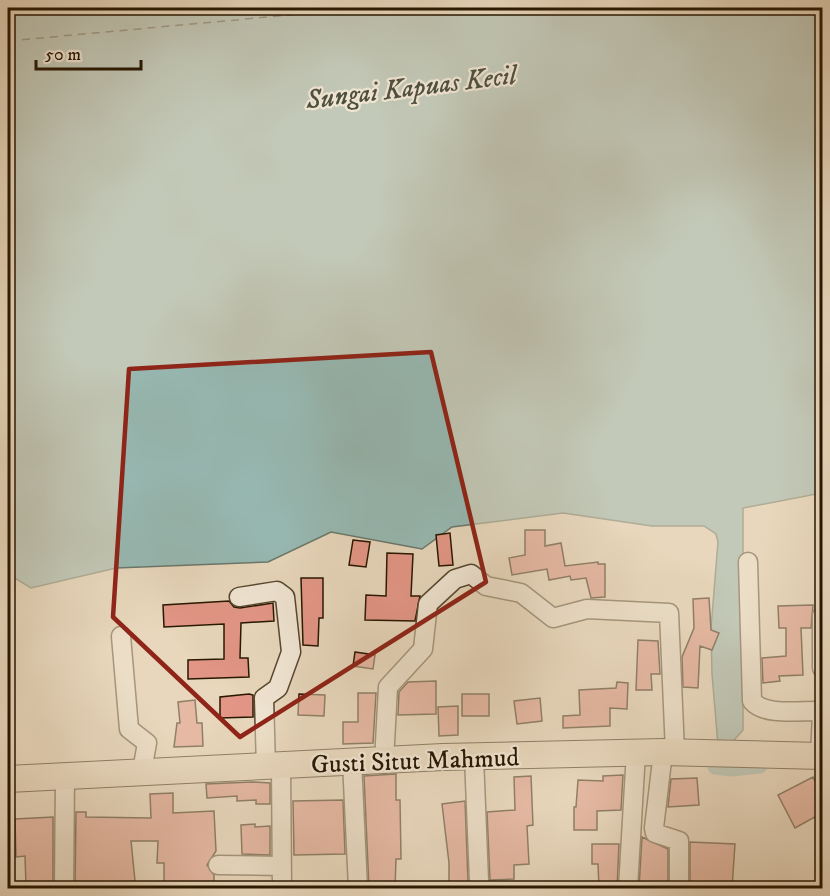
<svg xmlns="http://www.w3.org/2000/svg" width="830" height="896" viewBox="0 0 830 896" font-family="'IM FELL DW Pica',serif">
	<rect width="100%" height="100%" fill="#e8d7bc"/>
	<filter id="stains"><feTurbulence type="fractalNoise" baseFrequency=".00333" numOctaves="4"/><feColorMatrix values="0 0 0 0 .2 0 0 0 0 .09 0 0 0 0 .02 0 0 0 .5 -.17"/></filter>
	<radialGradient id="worn" r=".72"><stop offset=".6" stop-color="#630" stop-opacity="0"/><stop offset="1" stop-color="#630" stop-opacity=".3"/></radialGradient>
	<path fill="#97b9b3" stroke="#6a786b" stroke-width="1.5" d="M8 8H822V493L743 508V730L719 757 712 674 711 628 718 542 716 534 704 526H652L563 513 452 527 422 549 331 532 268 562 116 568 31 588 8 574Z"/>
	<g fill="none" stroke-linecap="round" stroke-linejoin="round">
		<path stroke="#97b9b3" stroke-width="15" d="M719 757 715 767 731 769 760 766"/>
		<path stroke="#4e503f" stroke-width="1.5" stroke-dasharray="8 6" stroke-linecap="butt" d="M8 14 77 8
			M8 41 365 8"/>
	</g>
	<path fill="#e39686" stroke="#271700" stroke-width="1.5" d="M525 530H545V546L561 543 565 566 598 562V564H605V597L591 598 586 578 571 580 570 576 549 580 547 569 512 575 509 558 525 555Z
		M450 533 453 565 439 566 436 535Z
		M353 540 370 542 366 567 349 565Z
		M387 553 413 554 411 596H420L415 621 365 620 366 595 386 596Z
		M301 578H323V618H319L318 646 303 645Z
		M709 598 711 630 719 633 712 650 700 646 698 688 683 687 682 657 694 628 693 599Z
		M229 601 234 607 240 608 273 603 274 621 241 623 240 658H248L249 677 188 679V660L224 659V624L164 627 163 605Z
		M813 605 811 628H801L803 675 779 676 780 681 763 683 762 658 786 656V628H779L778 606Z
		M638 640 658 641 660 674H651L652 690H636Z
		M355 652 375 655 373 669 353 666Z
		M436 681V714L398 715 399 692 408 682Z
		M617 682 628 683 627 709 610 708V726L563 728V716L580 715 579 690 616 688Z
		M358 693H376L373 743 343 744V722H358Z
		M249 694 253 695V717L220 718V697Z
		M299 694 325 695 324 716 298 715Z
		M462 694H489V716H462Z
		M540 698 542 721 517 724 514 701Z
		M195 700 197 723H202L203 746 174 747 177 723H180L178 702Z
		M458 706V735L439 736 438 707Z
		M396 774V800H400L401 859H396L395 888H369L364 776Z
		M623 775 621 810 597 811V830H574V807H576L578 780 603 781V776Z
		M531 776 533 825 527 826 529 864 514 865V879L490 880 487 812 515 810 514 777Z
		M813 777 822 795V813L795 828 778 795Z
		M697 778 699 805 668 807 671 779Z
		M252 782 270 783V804H256V800L237 801V796L207 798 206 784Z
		M173 793V813L214 811 216 851 207 865 214 875V888L164 887V863H157L158 841H131L135 881 100 885V888H75L76 812H86V817L151 818 150 794Z
		M343 800 345 854 294 855 293 801Z
		M465 801 468 881 471 888H449V863L442 804Z
		M53 817V884L26 885 25 856 16 857 15 819Z
		M255 824V827L270 826V855L242 854 241 825Z
		M642 837 668 849V888H639Z
		M690 842 735 844 732 888H690Z
		M592 844H619L617 888H599L598 864H592Z"/>
	<g fill="none" stroke-linecap="round" stroke-linejoin="round">
		<defs>
			<path id="minor" d="M748 562 752 701C766 717 802 710 822 711
				M239 597 277 591 285 597 291 652 278 688 264 698 266 767
				M822 616V668
				M121 636 129 729 147 743 142 771
				M663 752 654 828 655 833 679 841V888
				M820 756 822 714
				M474 757 479 881
				M352 761 358 888
				M384 761 388 687 423 649 428 604 455 579 471 574 486 586 521 593 553 618 587 609 669 613 675 752
				M281 766 282 888
				M218 865 282 866
				M64 888 65 776
				M628 888 636 752"/>
			<path id="highway" d="M8 779 443 757 663 752 822 756"/>
		</defs>
		<use href="#minor" stroke="#57472f" stroke-width="21"/>
		<use href="#highway" stroke="#271700" stroke-width="28"/>
		<use href="#minor" stroke="#f0e5d3" stroke-width="18"/>
		<use href="#highway" stroke="#e8d7bc" stroke-width="26"/>
	</g>
	<path d="M0 0H830V896H0ZM431 352 486 582 240 737 113 617 129 369Z" fill="#e8d7bc" fill-opacity=".55" fill-rule="evenodd"/>
	<path fill="none" stroke="#8f2418" stroke-width="4.5" stroke-linejoin="round" d="M431 352 486 582 240 737 113 617 129 369Z"/>
	<g text-anchor="middle" stroke-width="4.5" stroke-linejoin="round" paint-order="stroke">
		<g font-size="26" fill="#271700" stroke="#f0e5d3">
			<text transform="translate(415 760) rotate(-2)" y="9">Gusti Situt Mahmud</text>
		</g>
		<g font-size="27" font-style="italic" fill="#4e503f" stroke="#f0e5d3">
			<text transform="translate(411 87) rotate(-7)" y="9">Sungai Kapuas Kecil</text>
		</g>
	</g>
	<rect width="830" height="896" fill="none" stroke="#e8d7bc" stroke-width="30"/>
	<rect x="9" y="9" width="812" height="878" fill="none" stroke="#271700" stroke-width="3"/>
	<rect x="15" y="15" width="800" height="866" fill="none" stroke="#271700" stroke-width="1.5"/>
	<path d="M36 60v9h105v-9" fill="none" stroke="#271700" stroke-width="3"/>
	<text x="45" y="60" font-size="18" fill="#271700" stroke="#f0e5d3" stroke-width="4.5" paint-order="stroke">50 m</text>
	<rect width="100%" height="100%" filter="url(#stains)"/>
	<rect width="100%" height="100%" fill="url(#worn)"/>
</svg>
